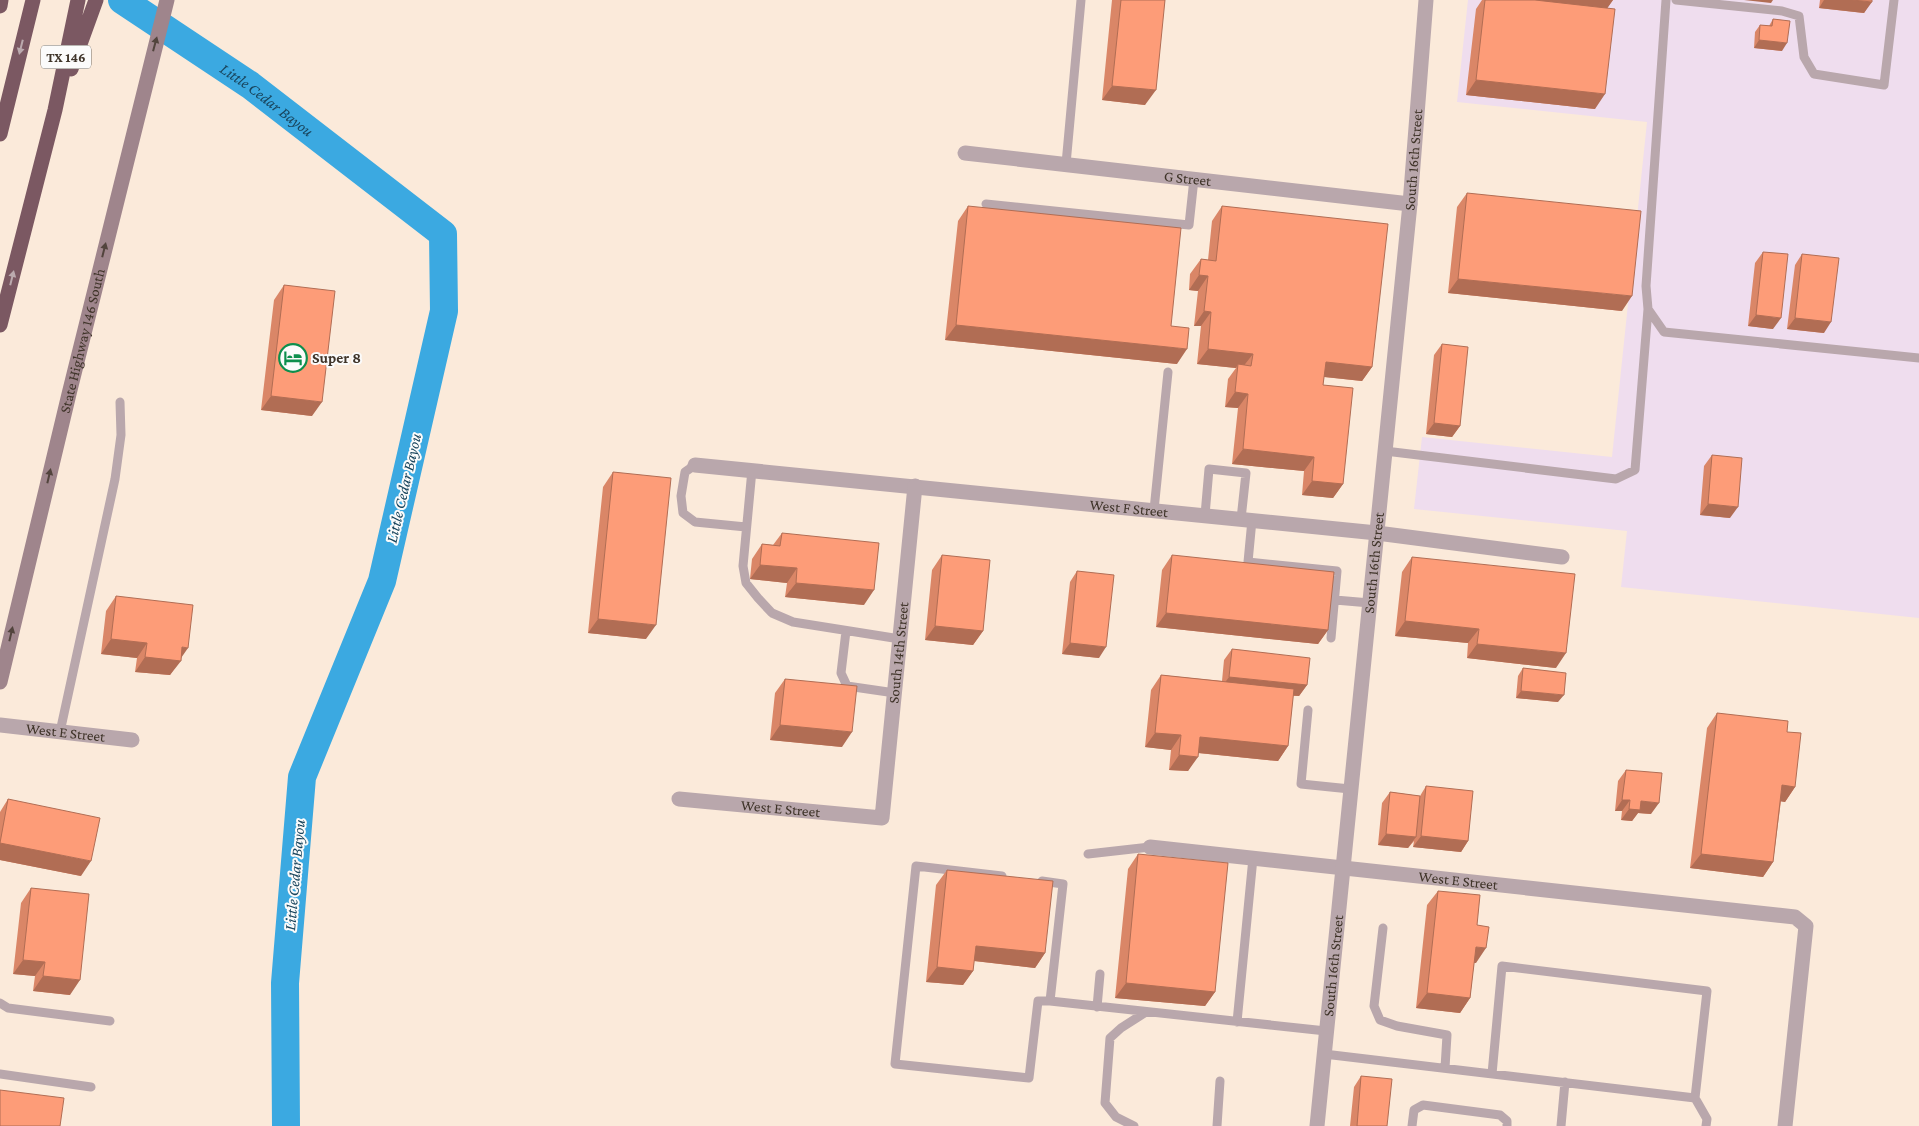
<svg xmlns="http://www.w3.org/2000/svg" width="1919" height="1126" viewBox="0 0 1919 1126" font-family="'Crimson Pro',serif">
	<rect width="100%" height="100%" fill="#fbeada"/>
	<path fill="#efddee" d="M1468 0H1919V618L1621 587 1627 531 1414 509 1422 437 1612 457 1647 122 1457 102Z"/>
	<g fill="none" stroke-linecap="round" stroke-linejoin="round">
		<path stroke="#3ba9e1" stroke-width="28" id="s1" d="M122 0 250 85 443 234 444 311 382 581 302 777 285 983 286 1126"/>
		<path stroke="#b9a7ac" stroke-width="9" d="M1666 0 1646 286 1648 309 1664 332 1919 358
			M1676 0 1782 11 1799 16 1804 57 1814 74 1884 85 1894 0
			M1066 164 1081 0
			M986 204 1189 225 1194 179
			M1385 451 1616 479 1635 470 1648 309
			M695 465 685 472 681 496 683 513 695 522 746 527
			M752 470 743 566 746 583 758 598 772 613 793 622 900 639
			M1154 510 1168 372
			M1205 515 1209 469 1246 473 1241 519
			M1252 520 1248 562 1337 571 1331 638
			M1335 600 1370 603
			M846 631 841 673 847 686 895 693
			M1308 710 1301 784 1350 789
			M60 732 115 479 121 435 120 402
			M1088 854 1150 847
			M1002 876 916 866 895 1064 1029 1078 1038 1001H1050
			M1042 881 1063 884 1050 1001 1326 1031
			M1383 928 1374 1006 1380 1020 1397 1026 1447 1035 1445 1068
			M0 1003 8 1008 110 1021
			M1097 1007 1100 974
			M1237 1022 1253 858
			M1324 1054 1695 1098 1707 1119 1706 1126
			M0 1074 91 1087
			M1492 1074 1502 966 1707 991 1695 1098
			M1134 1126 1116 1117 1105 1103 1110 1038 1121 1028 1146 1012
			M1217 1126 1220 1081
			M1412 1126 1414 1110 1423 1105 1500 1115 1507 1121V1126
			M1561 1126 1565 1082"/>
		<g stroke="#b9a7ac" stroke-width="15">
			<path id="s2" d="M965 153 1410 204"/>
			<path id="s3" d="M695 465 1377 533 1562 557"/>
			<path id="s4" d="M0 725 132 740"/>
			<path id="s5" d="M679 799 882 818 915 486"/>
			<path id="s6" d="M1150 847 1795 917 1806 926 1785 1126"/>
			<path id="s7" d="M1317 1126 1410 204 1426 0"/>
		</g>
		<path stroke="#9f858c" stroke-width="15" id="s8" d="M0 682 69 394 167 0"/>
		<path stroke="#7b5862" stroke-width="15" d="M0 6 1 0
			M71 69 96 0
			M0 134 33 0
			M0 325 55 110 78 0"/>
	</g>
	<path fill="#da8667" d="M1112 0H1165L1145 105 1102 100Z
		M1482 0H1613L1607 8 1595 109 1466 95 1476 9Z
		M1820 0H1872L1864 13 1819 8Z
		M1773 19 1782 51 1754 48 1755 32 1760 25 1769 26Z
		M1467 193 1622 311 1448 293 1457 207Z
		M968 206 1171 326 1177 364 945 340 958 221Z
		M1222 206 1372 367 1362 381 1324 377 1323 385 1343 484 1333 498 1302 495 1304 471 1232 464 1238 408 1225 407 1228 379 1236 368 1197 364 1201 326H1194L1198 291 1189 290 1190 274 1201 259 1208 260 1212 221Z
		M1763 252 1773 329 1748 326 1755 263Z
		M1802 254 1824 333 1787 329 1795 265Z
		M284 285 312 416 261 410 274 300Z
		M1442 344 1460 426 1452 437 1426 434 1434 355Z
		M1712 455 1730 518 1700 515 1704 466Z
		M613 472 646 639 588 633 603 487Z
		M782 533 864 605 785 597 787 583 750 579 752 559 762 544 773 545Z
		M942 555 983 631 973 645 925 640 932 570Z
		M1172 555 1328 630 1318 644 1156 627 1162 570Z
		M1412 557 1556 668 1467 658 1468 643 1395 636 1402 572Z
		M1077 571 1099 658 1062 654 1070 582Z
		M116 596 181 658 170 675 135 672 137 658 101 654 106 611Z
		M1232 649 1307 685 1299 696H1293L1288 746 1278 761 1198 753 1188 771 1169 770 1171 750 1145 747 1151 690 1161 675 1222 681 1224 660Z
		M1523 668 1558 702 1516 698 1518 676Z
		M785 679 842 747 770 740 775 693Z
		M1717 713 1787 732 1795 787 1785 802 1781 801 1773 862 1763 877 1690 868 1707 728Z
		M1626 770 1651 814 1638 813 1632 821 1621 820 1622 811H1615L1618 781Z
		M1426 786 1468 841 1461 852 1413 847 1414 841 1408 848 1378 845 1382 803 1390 792 1420 796Z
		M8 799 81 876 0 860V812Z
		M1138 854 1215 992 1205 1006 1115 998 1128 869Z
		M947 870 1045 953 1035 968 974 961 973 971 963 985 926 982 936 885Z
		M31 888 70 995 33 991 35 976 13 974 21 903Z
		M1438 891 1477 925 1476 963H1474L1470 998 1460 1013 1416 1008 1427 905Z
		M1361 1076 1387 1126H1350L1354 1087Z"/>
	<path fill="#b16d54" d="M1512 0H1613L1606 10Z
		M1744 0H1773L1771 3Z
		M1824 0H1852L1872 2 1864 13 1819 8Z
		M1759 40 1787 43 1782 51 1754 48Z
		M1476 80 1605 94 1595 109 1466 95Z
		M1112 86 1156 90 1145 105 1102 100Z
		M1199 275 1208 276 1198 291 1189 290Z
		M1458 279 1632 296 1622 311 1448 293Z
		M1204 311 1211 312 1201 326H1194Z
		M1756 315 1781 318 1773 329 1748 326Z
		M1795 318 1831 322 1824 333 1787 329Z
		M956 325 1187 349 1177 364 945 340Z
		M1208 349 1253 354 1242 368 1238 364 1236 368 1197 364Z
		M1326 362 1372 367 1362 381 1316 376Z
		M1235 392 1248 394 1238 408 1225 407Z
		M271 396 322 402 312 416 261 410Z
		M1434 423 1460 426 1452 437 1426 434Z
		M1243 449 1314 457 1304 471 1232 464Z
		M1312 481 1343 484 1333 498 1302 495Z
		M1708 504 1738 507 1730 518 1700 515Z
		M760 565 797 568 787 583 750 579Z
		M796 583 874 590 864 605 785 597Z
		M1166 613 1328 630 1318 644 1156 627Z
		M598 619 656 625 646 639 588 633Z
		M1405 621 1479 629 1468 643 1395 636Z
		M935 626 983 631 973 645 925 640Z
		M111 639 147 643 137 658 101 654Z
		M1070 643 1106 647 1099 658 1062 654Z
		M1477 644 1566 653 1556 668 1467 658Z
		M182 647 188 648 179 661H181L170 675 135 672 145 657Z
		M1229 677 1307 685 1299 696 1221 688Z
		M1521 691 1564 695 1558 702 1516 698Z
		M780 725 852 732 842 747 770 740Z
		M1155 733 1181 735 1171 750 1145 747Z
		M1200 737 1288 746 1278 761 1189 752Z
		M1179 755 1198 757 1188 771 1169 770Z
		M1782 785 1795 787 1785 802 1772 800Z
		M1622 800H1630L1622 811H1615Z
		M1641 801 1659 803 1651 814 1638 813 1632 821 1621 820 1629 809Z
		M1386 834 1416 837 1408 848 1378 845Z
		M1421 836 1468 841 1461 852 1413 847Z
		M0 843 91 861 81 876 0 860Z
		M1701 854 1773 862 1763 877 1690 868Z
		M976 946 1045 953 1035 968 966 960Z
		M1476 947 1486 948 1476 963 1465 962Z
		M23 960 45 962 35 976 13 974Z
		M937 967 973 971 963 985 926 982Z
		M43 976 80 980 70 995 33 991Z
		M1126 983 1215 992 1205 1006 1115 998Z
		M1427 993 1470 998 1460 1013 1416 1008Z"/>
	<path fill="#fd9c78" stroke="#b16d54" d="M1121 0H1165L1156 90 1112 86Z
		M1485 0H1535L1615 9 1605 94 1476 80Z
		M1852 0H1872V2Z
		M1773 19 1790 21 1787 43 1759 40 1760 25 1772 26Z
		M1467 193 1641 211 1632 296 1458 279Z
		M968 206 1181 228 1171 326 1189 328 1187 349 956 325Z
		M1222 206 1388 224 1372 367 1326 362 1323 385 1353 388 1343 484 1312 481 1314 457 1243 449 1248 394 1235 392 1238 364 1251 366 1253 354 1208 349 1211 312 1204 311 1208 276 1199 275 1201 259 1216 261Z
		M1763 252 1788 254 1781 318 1756 315Z
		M1802 254 1839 258 1831 322 1795 318Z
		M284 285 335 291 322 402 271 396Z
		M1442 344 1468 347 1460 426 1434 423Z
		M1712 455 1742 458 1738 507 1708 504Z
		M613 472 671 478 656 625 598 619Z
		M782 533 879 543 874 590 796 583 797 568 760 565 762 544 780 546Z
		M942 555 990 560 983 631 935 626Z
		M1172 555 1334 572 1328 630 1166 613Z
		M1412 557 1575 574 1566 653 1477 644 1479 629 1405 621Z
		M1077 571 1114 575 1106 647 1070 643Z
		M116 596 193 605 188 648 182 647 181 661 145 657 147 643 111 639Z
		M1232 649 1310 658 1307 685 1229 677Z
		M1523 668 1566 673 1564 695 1521 691Z
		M1161 675 1294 689 1288 746 1200 737 1198 757 1179 755 1181 735 1155 733Z
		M785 679 857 686 852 732 780 725Z
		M1717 713 1788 721 1787 732 1801 733 1795 787 1782 785 1773 862 1701 854Z
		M1626 770 1662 773 1659 803 1641 801 1640 810 1629 809 1630 800H1622Z
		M1426 786 1473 791 1468 841 1421 836Z
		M1390 792 1420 796 1416 837 1386 834Z
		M8 799 100 818 91 861 0 843Z
		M1138 854 1228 863 1215 992 1126 983Z
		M947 870 1053 881 1045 953 976 946 973 971 937 967Z
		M31 888 89 894 80 980 43 976 45 962 23 960Z
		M1438 891 1480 895 1477 925 1489 927 1486 948 1476 947 1470 998 1427 993Z
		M1361 1076 1392 1079 1387 1126H1357Z
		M0 1090 64 1098 60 1126H0Z"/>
	<defs><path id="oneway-solid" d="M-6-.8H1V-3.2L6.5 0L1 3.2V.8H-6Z" transform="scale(1.25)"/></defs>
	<g fill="#52443d">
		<use href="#oneway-solid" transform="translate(155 44) rotate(-75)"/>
		<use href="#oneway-solid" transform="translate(104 250) rotate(-76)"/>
		<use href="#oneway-solid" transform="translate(49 476) rotate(-77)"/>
		<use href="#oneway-solid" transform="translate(11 634) rotate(-77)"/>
	</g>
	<g fill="#bbaaae">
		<use href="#oneway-solid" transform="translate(21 47) rotate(104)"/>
		<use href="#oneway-solid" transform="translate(12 278) rotate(-76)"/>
	</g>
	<defs>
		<symbol id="hotel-ring" viewBox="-11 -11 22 22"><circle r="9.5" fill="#fbfbfb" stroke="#0d8f4d" stroke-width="1.5"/><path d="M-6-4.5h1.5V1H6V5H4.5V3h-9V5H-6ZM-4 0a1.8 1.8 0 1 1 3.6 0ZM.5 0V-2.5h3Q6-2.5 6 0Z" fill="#0d8f4d"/></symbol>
	</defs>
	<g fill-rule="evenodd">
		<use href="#hotel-ring" x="277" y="342" width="32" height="32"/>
	</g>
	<g text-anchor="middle" stroke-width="4" stroke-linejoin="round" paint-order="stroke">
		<rect fill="#fbfbfb" stroke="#777068" stroke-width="1" x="41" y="45.5" width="50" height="23" rx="4"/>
		<g font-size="14" font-weight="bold" fill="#3f3429">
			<text x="66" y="62">TX 146</text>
		</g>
		<g font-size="15" fill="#3f3429" stroke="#fbfbfb">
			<text dy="5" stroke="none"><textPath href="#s7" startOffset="971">South 16th Street</textPath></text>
			<text dy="5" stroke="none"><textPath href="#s2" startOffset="224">G Street</textPath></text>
			<text dy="5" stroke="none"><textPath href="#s8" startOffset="351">State Highway 146 South</textPath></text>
			<text dy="5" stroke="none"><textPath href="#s3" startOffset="436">West F Street</textPath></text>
			<text dy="5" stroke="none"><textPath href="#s7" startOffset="566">South 16th Street</textPath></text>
			<text dy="5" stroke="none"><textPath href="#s5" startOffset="370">South 14th Street</textPath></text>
			<text dy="5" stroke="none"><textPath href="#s4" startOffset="66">West E Street</textPath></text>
			<text dy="5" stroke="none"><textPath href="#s5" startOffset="102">West E Street</textPath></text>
			<text dy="5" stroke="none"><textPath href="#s6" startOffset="310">West E Street</textPath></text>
			<text dy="5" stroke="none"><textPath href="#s7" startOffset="161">South 16th Street</textPath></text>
		</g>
		<g font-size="15" font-weight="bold" fill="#3f3429" stroke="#fbfbfb" text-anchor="start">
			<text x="312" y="363">Super 8</text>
		</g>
		<g font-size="16" font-style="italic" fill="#19455d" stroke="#fbfbfb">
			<text dy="6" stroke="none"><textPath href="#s1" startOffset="176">Little Cedar Bayou</textPath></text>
			<text transform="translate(403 488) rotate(-77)" y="6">Little Cedar Bayou</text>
			<text transform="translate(294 875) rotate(-85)" y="6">Little Cedar Bayou</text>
		</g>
	</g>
</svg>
